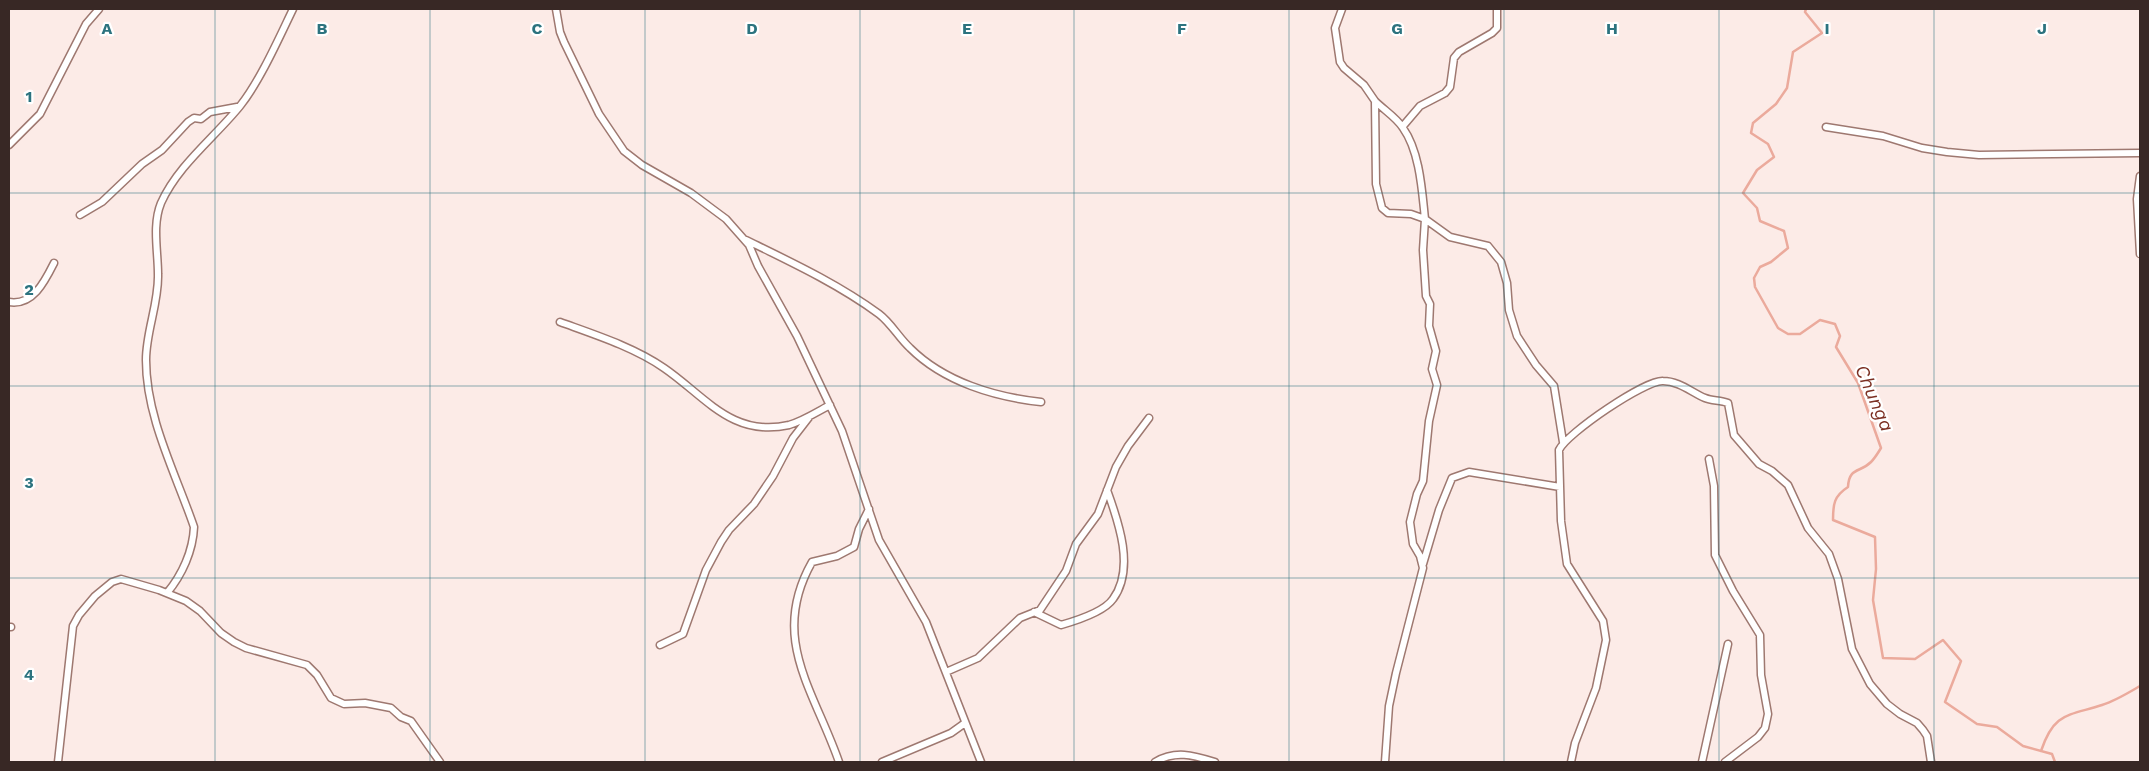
<svg xmlns="http://www.w3.org/2000/svg" width="2149" height="771" viewBox="0 0 2149 771" font-family="'Work Sans',sans-serif">
	<rect width="100%" height="100%" fill="#fcebe7"/>
	<g fill="none" stroke-linecap="round" stroke-linejoin="round">
		<path stroke="#ebaa9c" stroke-width="2.5" d="M1806 9 1805 12 1822 33 1793 52 1787 88 1776 104 1753 123 1751 133 1768 144 1774 157 1757 170 1743 193 1757 208 1760 221 1784 231 1788 248 1771 262 1760 267 1754 278 1755 287 1778 328 1788 334H1800L1820 320 1835 324 1840 336 1836 347 1858 383 1881 448C1878 453 1875 458 1871 462 1860 473 1849 467 1848 487 1834 496 1833 504 1833 520L1875 537 1876 569 1873 600 1883 658 1915 659 1943 640 1961 661 1945 702 1977 724 1997 727 2023 746 2052 754 2055 762
			M2041 751C2054 712 2068 716 2102 705 2115 701 2128 693 2140 686"/>
		<defs>
			<path id="street" d="M556 9 560 32 564 42 599 114 624 151 642 165 691 193 726 219 749 245 758 266 797 336 842 431 879 540 926 622 981 762
				M1342 9 1335 28 1340 62 1344 68 1364 85 1375 101 1376 184 1382 208 1388 213 1411 214 1425 219 1423 250 1426 296 1430 304 1429 326 1436 351 1432 369 1437 385 1429 421 1423 481 1417 494 1410 522 1413 544 1420 556 1423 568 1396 673 1389 706 1385 762
				M1375 101C1384 110 1397 118 1403 128 1420 152 1422 191 1425 219L1450 237 1488 246 1501 262 1507 283 1509 310 1517 336 1536 365 1554 386 1563 442
				M1403 126 1420 106 1445 93 1450 87 1454 58 1459 52 1492 33 1497 28V9
				M1826 127 1883 136 1922 148 1947 152 1979 155 2140 153
				M9 145 40 114 86 24 99 9
				M2140 176 2137 199 2140 254
				M80 215 102 202 142 164 162 150 188 122 194 118 201 119 210 112 237 107
				M746 240C791 262 838 284 879 314 891 323 899 338 910 348 944 382 995 397 1041 402
				M9 302C33 306 45 281 54 263
				M560 322C593 334 634 347 664 368 705 396 732 438 789 425 803 421 817 412 830 405
				M1709 459 1714 486 1715 555 1733 591 1760 635 1761 675 1768 714 1765 728 1758 737 1725 762
				M1423 564 1439 510 1452 478 1469 472 1560 487
				M167 593C182 575 193 551 194 527 176 474 146 418 146 360 146 331 159 303 158 274 158 251 152 225 161 203 178 165 215 137 240 106 260 81 279 38 293 9
				M1034 612 1061 625C1075 621 1104 612 1113 599 1135 569 1119 523 1107 490
				M9 627H11
				M660 645 683 634 706 570 721 542 729 530 754 504 773 476 793 438 810 416
				M946 672 978 658 1020 618 1040 610 1066 571 1076 544 1098 514 1116 467 1128 446 1149 418
				M58 762 73 626 79 615 95 596 112 582 121 579 159 590 186 601 200 611 221 633 234 642 246 648 307 665 317 675 331 698 344 704 365 703 391 708 401 717 411 721 440 762
				M839 762C814 690 769 638 812 562L837 556 854 547 859 529 869 509
				M882 762 951 733 965 723
				M1155 762C1175 750 1193 755 1215 762
				M1571 762 1575 743 1596 688 1606 640 1603 621 1567 564 1561 521 1559 450C1567 433 1645 380 1663 381 1679 381 1691 392 1705 398 1712 401 1720 400 1728 403L1734 435 1759 464 1772 471 1788 485 1808 528 1829 554 1838 579 1852 649 1870 684 1887 704 1900 714 1917 723 1923 730 1927 736 1931 762
				M1702 762 1728 644"/>
		</defs>
		<use href="#street" stroke="#9e7870" stroke-width="9"/>
		<use href="#street" stroke="#fff" stroke-width="6"/>
	</g>
	<path fill="none" stroke="#2c737f" stroke-width="1" stroke-opacity="0.55" d="M215 9V762M430 9V762M645 9V762M860 9V762M1074 9V762M1289 9V762M1504 9V762M1719 9V762M1934 9V762M9 193H2140M9 386H2140M9 578H2140"/>
	<g text-anchor="middle" stroke-width="4.5" stroke-linejoin="round" paint-order="stroke">
		<g font-size="19" font-style="italic" fill="#7c3023" stroke="#fff">
			<text transform="translate(1875 398) rotate(67)" y="7">Chunga</text>
		</g>
	</g>
	<g font-size="16" text-anchor="middle" font-weight="bold" fill="#2c737f" stroke="#fff" stroke-width="4.5" stroke-linejoin="round" paint-order="stroke">
		<text x="107" y="34">A</text>
		<text x="322" y="34">B</text>
		<text x="537" y="34">C</text>
		<text x="752" y="34">D</text>
		<text x="967" y="34">E</text>
		<text x="1182" y="34">F</text>
		<text x="1397" y="34">G</text>
		<text x="1612" y="34">H</text>
		<text x="1827" y="34">I</text>
		<text x="2042" y="34">J</text>
		<text x="29" y="102">1</text>
		<text x="29" y="295">2</text>
		<text x="29" y="488">3</text>
		<text x="29" y="680">4</text>
	</g>
	<rect width="2149" height="771" fill="none" stroke="#382825" stroke-width="20"/>
</svg>
